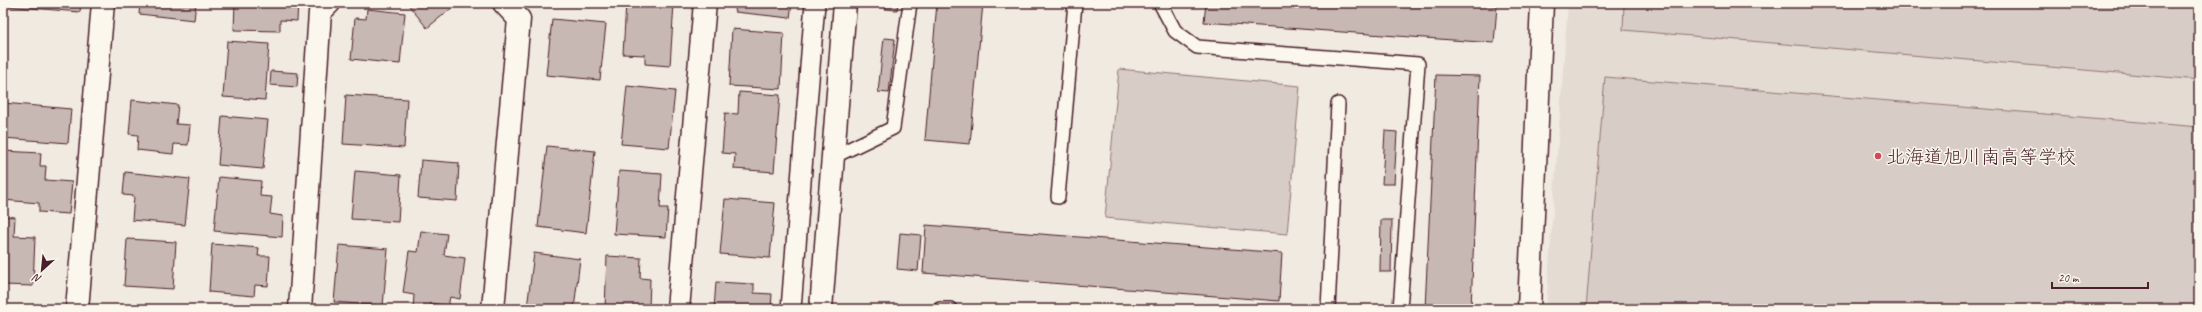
<svg xmlns="http://www.w3.org/2000/svg" width="2202" height="312" viewBox="0 0 2202 312" font-family="Caveat,'Klee One',sans-serif">
	<rect width="100%" height="100%" fill="#f0eae0"/>
	<filter id="ink" filterUnits="userSpaceOnUse"><feTurbulence type="fractalNoise" baseFrequency=".025" numOctaves="2"/><feDisplacementMap in="SourceGraphic" scale="8" xChannelSelector="R" yChannelSelector="G"/><feConvolveMatrix kernelMatrix="1 2 1 2 8 2 1 2 1" color-interpolation-filters="sRGB"/></filter>
	<g filter="url(#ink)">
		<path fill="#e4dbd2" d="M1568 3H2199V309H1546Z"/>
		<path fill="#d8ccc6" stroke="#917678" d="M1624 3H2199V80L1623 30Z
			M1119 69 1300 86 1287 234 1105 218Z
			M1605 77 2199 127V309H1586Z"/>
		<path fill="#c8b8b3" stroke="#4a1f2b" d="M5 3H81L80 12 5 6Z
			M140 3H196L194 20 139 14Z
			M235 3H298L297 21 280 20V31L234 30Z
			M407 3H458L427 28Z
			M626 3H674L670 66 645 64V55L623 54Z
			M736 3H792L790 18 735 12Z
			M886 3H898L897 10 885 9Z
			M937 3H983L970 144 925 140Z
			M1206 3H1476V5L1497 6 1494 43 1204 22Z
			M367 9 405 13 400 64 351 59 355 18 366 19Z
			M552 19 606 24 600 80 546 75Z
			M732 29 784 33 781 89 729 86Z
			M884 38 895 39 889 93 878 92Z
			M227 41 269 44 265 100 223 97Z
			M271 71 298 73 297 87 270 85Z
			M1436 75 1480 76 1471 309H1425Z
			M627 86 675 91 669 148 621 144Z
			M739 92 780 95 774 172 734 169 735 154 722 153 725 113 738 114Z
			M346 95 407 99 404 148 343 144Z
			M132 100 178 105 176 124 190 125 188 145 174 144 173 154 137 150 138 135 129 134Z
			M3 103 71 109 68 143 3 138Z
			M222 116 268 120 263 169 218 165Z
			M1385 131 1397 132 1394 184H1382Z
			M547 146 595 151 586 233 538 227Z
			M3 151 41 153 40 166H46L45 180 72 182 69 214 39 212V203L3 200Z
			M421 160 459 163 457 201 418 198Z
			M355 171 401 175 398 222 351 219Z
			M619 171 662 174 660 208H668L666 237 614 234Z
			M125 172 190 179 185 225 132 220 134 196 123 195Z
			M219 177 261 181 260 196 272 197 270 214 283 216 282 237 214 231Z
			M725 199 775 203 770 258 720 254Z
			M3 216 15 217 14 236 35 237 33 286 3 285Z
			M1381 220H1392L1391 272H1380Z
			M926 225 1282 253 1279 301 923 273Z
			M421 231 447 234 444 255 465 258 460 299 450 297 448 306 431 303 430 309H413L414 295 403 293 409 251 418 252Z
			M900 233 921 235 918 271 897 269Z
			M127 239 176 242 173 289 124 286Z
			M212 244 259 248 258 256H270L268 286 255 285 254 296 209 292Z
			M339 245 388 249 383 306 334 302Z
			M534 253 580 259 574 309 527 308Z
			M607 256 641 258 640 278 650 279 649 309H605Z
			M716 282 754 284V293L772 294 771 309H714Z"/>
		<g fill="none" stroke-linecap="round" stroke-linejoin="round">
			<defs>
				<path id="service" d="M1160 3 1175 31 1197 47 1418 64 1400 309
					M833 157 893 128 910 3
					M1058 197 1075 3
					M940 309H950
					M1328 309 1338 104"/>
				<path id="pedestrian" d="M791 309 815 3"/>
				<path id="minor" d="M77 309 103 3
					M300 309 320 12 329 3
					M493 309 519 19 504 3
					M678 309 705 3
					M821 309 845 3
					M1529 309 1542 3"/>
			</defs>
			<use href="#service" stroke="#4a1f2b" stroke-width="16"/>
			<use href="#pedestrian" stroke="#4a1f2b" stroke-width="22"/>
			<use href="#minor" stroke="#4a1f2b" stroke-width="25"/>
			<use href="#service" stroke="#fbf7ec" stroke-width="13"/>
			<use href="#pedestrian" stroke="#fbf7ec" stroke-width="19"/>
			<use href="#minor" stroke="#fbf7ec" stroke-width="22"/>
		</g>
	</g>
	<circle fill="#d1495b" stroke="#fbf7ec" stroke-width="1.5" cx="1878" cy="156" r="4"/>
	<g text-anchor="middle" stroke-width="3" stroke-linejoin="round" paint-order="stroke">
		<g font-size="19" fill="#4a1f2b" stroke="#fbf7ec" text-anchor="start">
			<text x="1886" y="163">北海道旭川南高等学校</text>
		</g>
	</g>
	<rect width="2202" height="312" fill="none" stroke="#fbf7ec" stroke-width="16"/>
	<rect x="8" y="8" width="2186" height="296" fill="none" stroke="#4a1f2b" stroke-width="1.5" filter="url(#ink)"/>
	<g transform="translate(42 270) rotate(207)" stroke="#fbf7ec" stroke-width="3" paint-order="stroke">
	<path d="M0-3L7 15L0 10L-7 15Z" fill="#4a1f2b"/>
	<text y="-6" font-size="11" font-weight="bold" text-anchor="middle" fill="#4a1f2b">N</text>
	</g>
	<path d="M2052 282v6h96v-6" fill="none" stroke="#4a1f2b" stroke-width="2"/>
	<text x="2058" y="282" font-size="12" fill="#4a1f2b" stroke="#fbf7ec" stroke-width="3" paint-order="stroke">20 m</text>
</svg>
